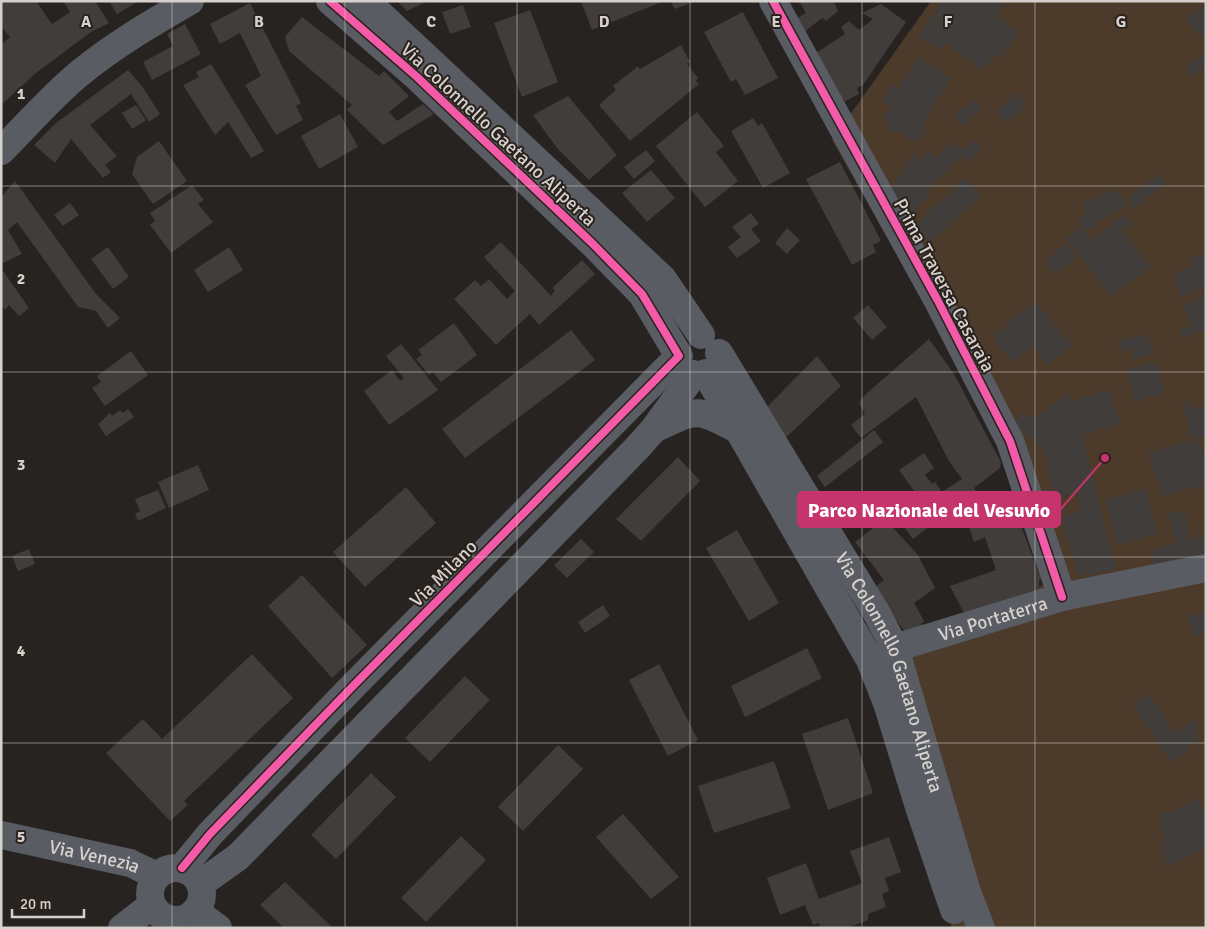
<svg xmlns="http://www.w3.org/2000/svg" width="1207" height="929" viewBox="0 0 1207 929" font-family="Signika,sans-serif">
	<rect width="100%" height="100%" fill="#262320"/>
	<path fill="#4c3a2a" d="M931 1H1206V928H952L865 667 1043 585 997 432 832 140Z"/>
	<path fill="#413d3b" d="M1 1H36L52 24 70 12 63 1H95L109 23 91 32 36 73 1 105V45L10 37 1 26Z
		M109 1H139L117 14Z
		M397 1H428L407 11Z
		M581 1H664L592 30Z
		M670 1H696L675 9Z
		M799 1H836L834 2 838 11 826 21 822 18 803 33 796 19 806 13Z
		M943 1H1002L1005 4 996 15 1019 33 1001 58 996 55 982 69 946 43 940 51 918 36Z
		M250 3 301 103 296 106 303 120 276 135 245 85 261 76 240 33 220 44 210 24Z
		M881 4 906 22 863 85 857 88 859 94 842 103 816 53 845 34 841 27 849 21 859 30 873 19 862 13Z
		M463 5 471 27 450 34 442 12Z
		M1206 6 1204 25 1206 32 1201 37 1185 19 1197 9 1199 11Z
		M530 10 558 82 522 97 494 23Z
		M743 12 778 78 745 95 736 79 731 82 704 32Z
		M302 17 379 76 384 71 409 96 389 112 397 121 423 104 434 114 383 145 347 110 352 105 289 51 285 37Z
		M185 24 201 54 152 80 143 62 173 46 167 34Z
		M681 45 690 62 687 64 698 78 696 81 699 84 630 141 599 105 616 90 613 86 638 66 640 69Z
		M1206 51V66L1193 77 1186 69Z
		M918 57 951 78 923 124 928 128 916 143 901 133 891 132 883 119 892 106 882 101 892 84 898 89Z
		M211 64 264 151 251 158 228 122 215 135 183 85 199 77 196 72Z
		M128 70 142 86 160 114 149 122 131 94 90 125 117 156 105 165 111 172 103 178 71 139 55 163 34 145 56 123Z
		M1016 92 1027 104 1007 123 996 111Z
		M568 96 617 155 589 180 557 148 533 115Z
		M974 100 982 110 962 126 954 116Z
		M136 105 146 120 132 129 122 113Z
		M697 112 724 146 716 152 738 181 705 207 656 146Z
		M340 114 358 147 319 169 301 136Z
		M753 118 758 126 762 123 790 173 763 188 731 131Z
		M974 140 982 150 968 161 962 156 926 192 929 195 910 215 898 213 889 194 913 152 920 159 929 150 936 157 953 141 964 150Z
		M159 141 187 181 153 204 132 174 137 157Z
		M646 150 655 161 634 179 624 167Z
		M840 162 881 241 873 245 876 252 852 265 806 179Z
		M651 170 675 198 647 222 622 193Z
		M1158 174 1166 183 1134 209 1126 200Z
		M965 178 981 195 930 243 914 226Z
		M15 181 96 294 120 318 108 328 96 311 78 307 17 222 8 230 22 254 1 264V197Z
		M192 185 204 200 198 204 213 222 171 253 150 225 155 221 150 213Z
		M1120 189 1125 208 1112 213 1085 232 1078 217 1086 214 1082 202Z
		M70 203 79 215 63 226 54 215Z
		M751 213 759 224 751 229 761 241 737 258 728 247 741 237 732 227Z
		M1125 214 1133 223 1122 231 1151 266 1111 296 1066 238 1080 227 1090 240Z
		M787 228 800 240 787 254 775 243Z
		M501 242 551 296 555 290 552 288 582 260 595 274 539 325 530 314 496 345 454 299 475 280 481 286 489 279 507 299 515 291 484 257Z
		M1067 243 1077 256 1055 274 1044 261Z
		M108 247 129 277 113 289 91 259Z
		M229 247 243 270 208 292 194 270Z
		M1206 254V331L1182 337 1180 329 1191 326 1184 304 1204 297 1202 289 1181 297 1173 274 1193 266 1190 259Z
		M1 268 29 308 19 316 9 305 5 310 1 306Z
		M1035 301 1072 346 1047 365 1032 346 1013 362 995 342 998 340 994 335Z
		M868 305 887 327 872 340 853 318Z
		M454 323 477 355 441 382 433 372 429 375 416 359 422 355 418 350Z
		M571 330 595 360 465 458 442 429Z
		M1149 334 1153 354 1133 359 1131 349 1120 352 1117 341Z
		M929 339 954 374 1001 462 1000 468 974 488 976 491 913 539 893 513 917 495 899 470 924 453 934 468 925 475 932 484 935 482 942 492 962 479 950 463 916 397 861 438 851 425 865 414 859 402 867 393Z
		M401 344 438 390 389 425 364 391 392 370 400 381 404 378 386 356Z
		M131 351 148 375 105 406 92 388 101 382 97 376Z
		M817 356 841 386 783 440 766 408Z
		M1156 362 1164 393 1135 401 1126 369Z
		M1109 389 1120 424 1082 435 1116 569 1078 576 1061 517 1079 512 1077 492 1055 501 1044 451 1012 421 1025 413 1033 419 1068 393 1072 401Z
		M1189 400 1191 409 1206 406V436L1192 439 1183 404Z
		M128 409 134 417 106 436 98 424 110 413 112 416 120 410 123 413Z
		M874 430 883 442 825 487 817 476Z
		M1199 439 1206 462V484L1162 496 1148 452Z
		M678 457 700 481 641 541 616 519Z
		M198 465 209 490 169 508 158 482Z
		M406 487 436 523 365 587 333 552Z
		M1145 489 1158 534 1118 544 1105 500Z
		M158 490 166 508 138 521 135 514 140 511 135 499Z
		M1009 494 1041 579 1039 581V591L965 615 950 586 996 570 985 537 974 542 966 519 988 501Z
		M1185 512 1189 539 1206 536V560L1154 567 1150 551 1176 544 1168 513Z
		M885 519 918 555 935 588 914 603 924 621 921 624 927 633 910 638 872 589 884 580 855 542Z
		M737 530 779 603 749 621 706 548Z
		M581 539 594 552 567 578 554 565Z
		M29 549 35 564 18 571 12 556Z
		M302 575 367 645 332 678 268 606Z
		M603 605 610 616 585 633 578 622Z
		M1206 612V633L1192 636 1188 616Z
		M807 648 822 678 745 717 731 686Z
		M252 654 293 698 184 801 188 805 170 821 106 753 143 719 162 739Z
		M659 664 698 740 668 756 629 680Z
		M465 676 490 700 430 762 405 738Z
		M1149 694 1175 732 1194 720 1200 740 1187 747 1189 750 1171 762 1133 705Z
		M848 718 873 793 828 810 802 734Z
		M558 745 583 769 523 831 498 807Z
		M774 761 791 808 714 833 698 786Z
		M371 773 396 797 336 859 311 835Z
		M1198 799 1203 810 1206 808V849L1168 865 1160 847 1164 845 1161 838 1165 836 1159 823 1163 821 1161 815Z
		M623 814 679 877 651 899 596 837Z
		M461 836 486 860 426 922 401 898Z
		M889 837 901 872 885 878 889 891 882 894 886 907 868 914V920L847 928H820L819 923 813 925 805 905 780 915 767 878 806 863 819 899 862 883 850 851Z
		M285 882 333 928H284L260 905Z"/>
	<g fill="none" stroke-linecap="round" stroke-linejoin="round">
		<g stroke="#595c63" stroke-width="28">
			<path d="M366 1 663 279 701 335"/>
			<path d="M773 1 938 301 1010 441 1062 597"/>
			<path d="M1 151C27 125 52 96 80 73 114 45 152 23 190 1"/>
			<path id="s1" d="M719 353 877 614 895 648 967 892 981 928"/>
			<path d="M706 373 870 660 887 703 919 807 954 910"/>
			<path d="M656 428C698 409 694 407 737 429"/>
			<path id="s2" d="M879 656 895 648 1062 597 1206 568"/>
			<path id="s3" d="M1 835 130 863 157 876"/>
			<path d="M182 868 210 834 354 685 679 356 642 294 592 243 417 77 330 1"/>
			<circle cx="176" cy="894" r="26"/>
			<path d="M200 884 238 857 638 447 654 429 694 374"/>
			<path d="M195 911 218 928"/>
			<path d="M122 928 152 905"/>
		</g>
		<defs>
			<path id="cycleway" d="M773 1 938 301 1010 441 1062 597
				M182 868 210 834 354 685 679 356 642 294 592 243 417 77 330 1"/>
		</defs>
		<use href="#cycleway" stroke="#2a221c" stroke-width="11"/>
		<use href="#cycleway" stroke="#f35aa7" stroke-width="8"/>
	</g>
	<path fill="none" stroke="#d6d1cd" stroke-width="1" stroke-opacity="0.55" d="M172 1V928M345 1V928M517 1V928M690 1V928M862 1V928M1035 1V928M1 186H1206M1 372H1206M1 557H1206M1 743H1206"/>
	<g text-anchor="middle" stroke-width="4" stroke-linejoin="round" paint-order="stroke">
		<g font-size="19" fill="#d6d1cd" stroke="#2a221c">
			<text transform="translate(499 134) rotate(43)" y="7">Via Colonnello Gaetano Aliperta</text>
			<text transform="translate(945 285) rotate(62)" y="7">Prima Traversa Casaraia</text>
			<text transform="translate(443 573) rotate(-45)" y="7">Via Milano</text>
			<text dy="7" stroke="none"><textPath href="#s2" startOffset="120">Via Portaterra</textPath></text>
			<text dy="7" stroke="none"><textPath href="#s1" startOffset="364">Via Colonnello Gaetano Aliperta</textPath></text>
			<text dy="7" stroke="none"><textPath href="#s3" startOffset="96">Via Venezia</textPath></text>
		</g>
	</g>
	<g font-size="16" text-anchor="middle" font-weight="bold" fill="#d6d1cd" stroke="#2a221c" stroke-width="4" stroke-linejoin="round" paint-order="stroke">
		<text x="86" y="27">A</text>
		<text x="259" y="27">B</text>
		<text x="431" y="27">C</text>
		<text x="604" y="27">D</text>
		<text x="776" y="27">E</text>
		<text x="948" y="27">F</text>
		<text x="1121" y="27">G</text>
		<text x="21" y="99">1</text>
		<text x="21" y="284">2</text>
		<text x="21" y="470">3</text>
		<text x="21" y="656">4</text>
		<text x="21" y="842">5</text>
	</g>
	<path fill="none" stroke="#c5346c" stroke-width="2" d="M1105 458L1060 510"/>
	<circle fill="#c5346c" stroke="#2a221c" stroke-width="2" cx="1105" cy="458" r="5"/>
	<rect fill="#c5346c" stroke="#c5346c" stroke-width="2" x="798" y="492" width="262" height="35" rx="5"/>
	<g font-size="20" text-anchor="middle" font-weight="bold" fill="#fff">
		<text x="929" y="517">Parco Nazionale del Vesuvio</text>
	</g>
	<rect width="1207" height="929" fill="none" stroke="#d6d1cd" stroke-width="5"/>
	<path d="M12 909v8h72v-8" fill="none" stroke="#d6d1cd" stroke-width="2.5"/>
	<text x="20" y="909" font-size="15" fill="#d6d1cd" stroke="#2a221c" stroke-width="4" paint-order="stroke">20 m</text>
</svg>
